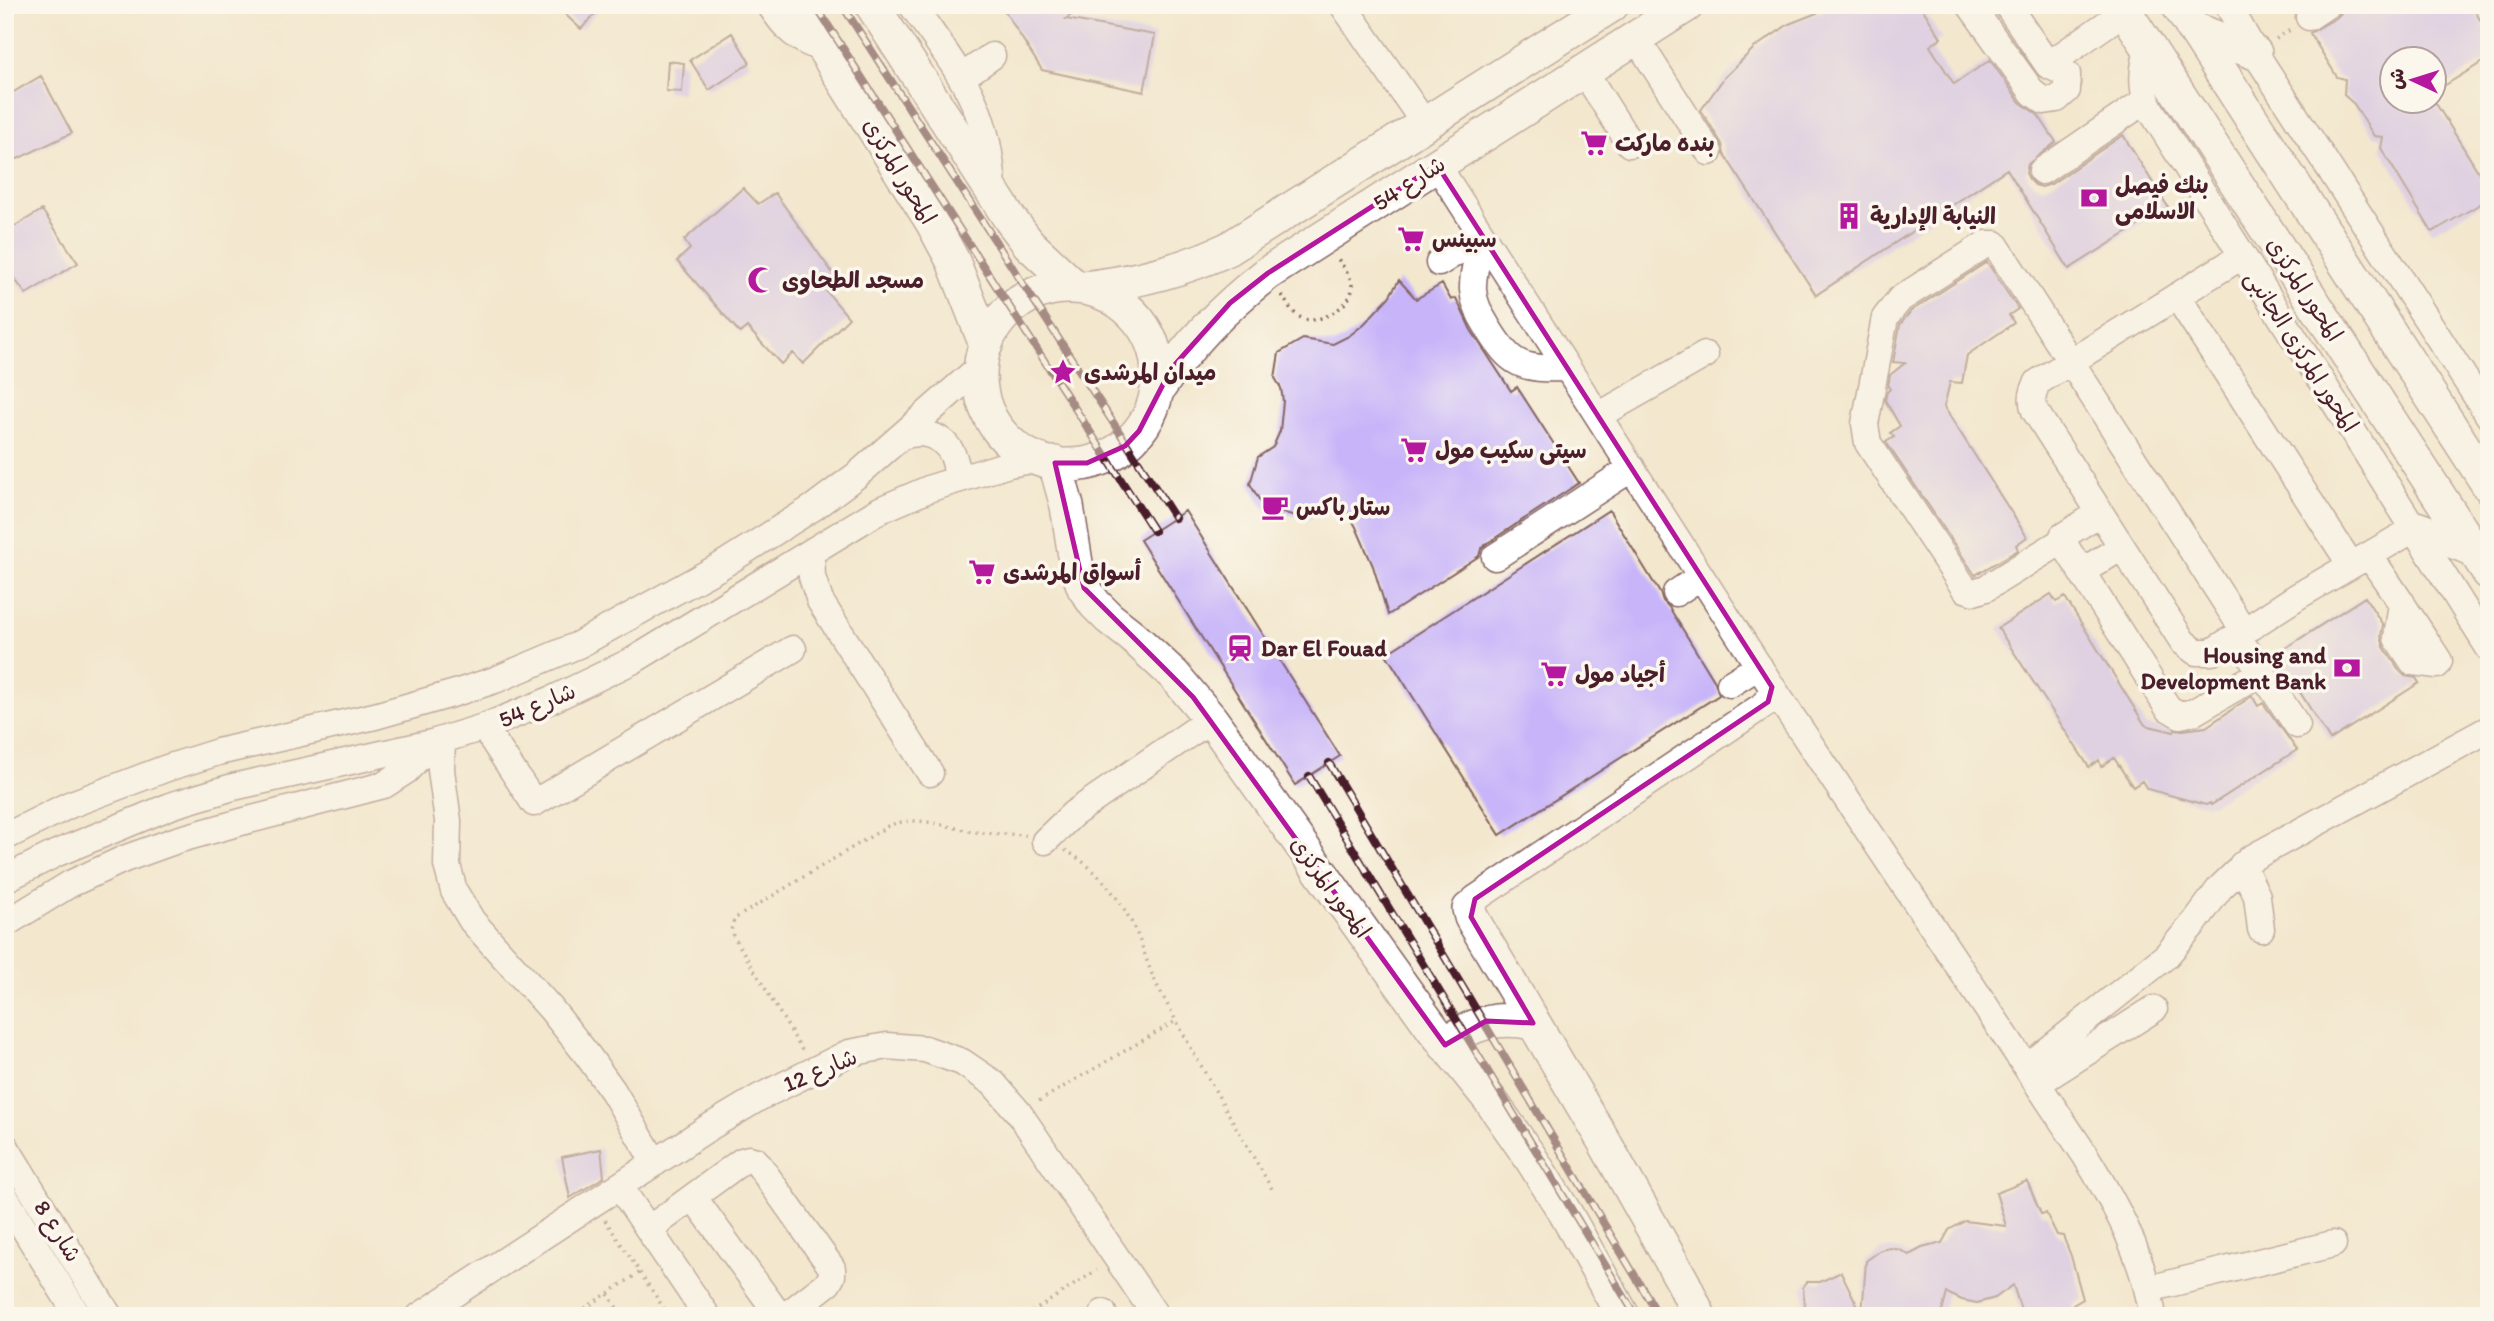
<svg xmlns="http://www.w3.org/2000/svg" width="2494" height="1321" viewBox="0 0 2494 1321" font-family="Itim,'Playpen Sans Arabic',sans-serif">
	<rect width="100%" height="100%" fill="#fbf7ec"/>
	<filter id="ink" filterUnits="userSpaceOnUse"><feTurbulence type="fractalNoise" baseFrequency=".0143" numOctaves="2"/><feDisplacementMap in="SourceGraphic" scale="14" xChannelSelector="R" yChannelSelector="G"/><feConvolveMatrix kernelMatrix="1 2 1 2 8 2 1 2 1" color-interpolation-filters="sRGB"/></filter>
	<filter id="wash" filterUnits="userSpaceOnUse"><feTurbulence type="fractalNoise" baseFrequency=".00686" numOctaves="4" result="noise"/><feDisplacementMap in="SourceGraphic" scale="28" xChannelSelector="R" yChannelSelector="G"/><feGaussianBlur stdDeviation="1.57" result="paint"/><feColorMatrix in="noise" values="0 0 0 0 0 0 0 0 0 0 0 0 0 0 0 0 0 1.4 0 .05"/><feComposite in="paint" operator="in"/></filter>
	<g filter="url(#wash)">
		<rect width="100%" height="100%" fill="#f3e7ce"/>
		<g id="blocks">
			<path fill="#c8b5f9" d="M555 5H603L581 29Z
				M1001 5H1084L1066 19 1155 35 1144 92 1042 70Z
				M1837 5H1920L1941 38 1930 46 1954 84 1990 60 2020 102 2038 115 2056 142 2028 164 2026 173 2029 179 2035 185 2042 187 2051 184 2123 135 2168 207 2069 269 2007 169 1816 295 1724 154 1722 144 1701 110 1724 78 1754 48 1789 24Z
				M2343 5H2471L2489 34V58L2434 92V60H2392V102H2435L2489 189V199L2432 232 2381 148 2383 137 2374 136 2354 104 2344 95 2345 79 2337 77 2310 33 2336 18 2341 13Z
				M732 33 750 63 709 90 690 60Z
				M668 61 684 63 682 92 666 91Z
				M41 76 72 133 17 159 5 168V97Z
				M743 188 758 204 775 193 834 275 821 285 849 318 803 364 793 353 781 364 747 327 740 333 677 261 690 249 684 240Z
				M42 210 78 263 26 294 5 266V232Z
				M1987 262 2018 309 2009 315 2014 323 1967 355 1962 383 1950 382 1944 407 2027 537 2016 545 2018 550 1975 575 1886 442 1894 437 1890 433 1900 426 1885 400 1887 392 1890 389 1888 386 1890 375 1905 363 1893 362 1900 325 1911 311Z
				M1399 280 1416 299 1442 284 1451 300 1456 298 1471 330 1511 391 1517 387 1579 483 1486 544 1481 549 1479 556 1388 615 1373 566 1356 527 1340 499 1308 519 1264 508 1250 484 1258 457 1273 447 1280 431 1283 401 1281 388 1275 378 1279 353 1303 339 1333 344 1349 336 1364 324 1389 297Z
				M1609 510 1660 593 1663 601 1669 607 1715 682 1719 695 1500 835 1386 654Z
				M1185 511 1340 756 1295 785 1140 540Z
				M2051 594 2056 602 2065 597 2145 725 2174 732 2175 729 2183 730 2206 727 2252 696 2258 706 2263 703 2297 750 2211 805 2210 803 2206 805 2147 789 2142 781 2133 787 2114 758 2101 767 2099 760 2089 767 1998 628Z
				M2365 597 2383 625 2381 636 2384 647 2400 671 2405 676 2416 678 2419 683 2330 740 2276 654Z
				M601 1149 604 1177 570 1198 562 1157Z
				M2027 1181 2041 1214 2046 1213 2057 1235 2063 1236 2071 1256 2083 1299 2073 1305 2076 1316H2023L2013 1285 1995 1298 1977 1303 1962 1300 1947 1293 1942 1312 1933 1316H1806L1803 1287 1807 1282H1820L1841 1272 1862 1315 1866 1261 1881 1250 1890 1248 1900 1250 1909 1255 1922 1248 1942 1243 1949 1230 1965 1221 2006 1226 1996 1193Z"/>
		</g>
	</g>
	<g filter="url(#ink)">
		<use href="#blocks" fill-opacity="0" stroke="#856564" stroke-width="2"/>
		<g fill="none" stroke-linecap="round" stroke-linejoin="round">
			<defs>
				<path id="minor" d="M770 5C785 28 798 42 825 49
					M912 5C959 73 990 106 993 193
					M1343 5 1425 124
					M1970 5 2033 93 2044 101 2057 99 2067 90V74L2048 65 2007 5
					M2228 5 2255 53 2489 416
					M2309 17 2327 5
					M1636 38 1709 152
					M2149 47C2142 69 2140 89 2151 110L2489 648
					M2048 65 2125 11
					M1584 71 1630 144
					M962 77 992 56
					M1437 165 1772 687 2085 1155C2118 1209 2142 1252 2153 1316
					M2042 171 2146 100
					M1482 236C1479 253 1472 272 1473 290 1474 303 1480 315 1487 326 1510 365 1521 370 1567 368
					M2242 256 2038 382C2032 393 2031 400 2035 411L2183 642 2196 652H2212L2298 596 2416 528
					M1439 263 1482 236
					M2177 296 2351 565
					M1598 416 1705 355
					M903 436C934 426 960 447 956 480
					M2100 513 2063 536 2062 541 2168 708 2180 715 2194 712 2262 672
					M2062 541 1986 588 1974 592 1965 589 1868 443 1865 424 1885 318 1900 299 1986 244H1995L2244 631
					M811 552 812 577 820 601 930 773
					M2369 555C2393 590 2416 625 2439 661L2437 665 2413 662 2397 638 2402 603
					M1495 557 1632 468
					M2081 572 2122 547
					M1676 593 1701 576
					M2237 636 2297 725
					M1730 684 1759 666
					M484 727 534 803 793 649
					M442 740 441 770 448 821 447 865 454 891 472 921 551 1009 588 1056 613 1091 655 1163
					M5 837 69 805 167 768 218 752 375 716 452 694 495 680 578 645 719 567 814 507 857 475 981 366
					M1045 841 1073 814 1211 719
					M2242 865 2257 896 2261 929
					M5 879 57 853 173 805 233 787 432 743 484 727 553 699 634 660 880 510 931 488 1009 464 1038 459
					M1469 909 1475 899 1768 702 1772 687
					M5 924 70 884 124 859 177 840 241 822 384 785 407 770 432 743
					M2027 1067 2166 956 2195 922 2220 888 2250 859 2489 729
					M2038 1083 2154 1009
					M5 1146 109 1316
					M620 1187 707 1316
					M5 1197 78 1316
					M694 1198 778 1314 783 1316
					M649 1229 742 1161 749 1159 756 1161 832 1268V1276L828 1283 788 1314 783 1316
					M2148 1289 2333 1244
					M1103 1313 1104 1316
					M420 1316 708 1128 760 1097 849 1053 887 1046 925 1049 962 1062 993 1083 1019 1113 1156 1316"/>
				<path id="major" d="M796 5 932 222 953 261 986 345
					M872 5 1010 219 1029 244 1075 287
					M2121 5 2489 573
					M2178 5 2489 486
					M2192 28 2255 53
					M980 376a89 89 0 1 1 178 0a89 89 0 1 1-178 0Z
					M1084 288C1135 282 1181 271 1228 249L1612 5
					M1157 391C1187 345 1224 307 1268 273L1687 5
					M1055 463 1067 506 1077 569 1084 588 1095 604 1109 618 1132 636 1174 675 1211 719 1433 1029 1491 1101 1530 1157 1566 1214 1623 1316
					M2416 528 2473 549
					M1469 909 1471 917 1602 1138 1683 1282 1699 1316
					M1445 1045C1472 1022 1499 1016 1533 1023"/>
			</defs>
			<use href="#minor" stroke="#856564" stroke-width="29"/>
			<use href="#major" stroke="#856564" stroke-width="36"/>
			<path stroke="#856564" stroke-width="3.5" stroke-dasharray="2 5" stroke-linecap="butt" d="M2276 39 2290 30
				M1282 295C1288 305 1293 315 1304 319 1320 324 1351 306 1352 289 1353 278 1344 268 1338 259
				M1065 850C1097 868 1123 901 1137 934 1145 952 1149 971 1159 989 1195 1057 1234 1123 1272 1189
				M802 1050 733 935 731 930 734 919 888 826C917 814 945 827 975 832 992 834 1009 834 1026 835
				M1039 1101 1176 1021
				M605 1220 669 1316
				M608 1294 622 1316
				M573 1316 639 1273
				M1026 1316 1097 1270"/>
			<use href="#minor" stroke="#fff" stroke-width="26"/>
			<use href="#major" stroke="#fff" stroke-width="33"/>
			<defs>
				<path id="rail" d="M815 5 1154 531
					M842 5 1175 518
					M1329 763 1659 1316
					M1309 776 1636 1316"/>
			</defs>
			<use href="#rail" stroke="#4a1f2b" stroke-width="8"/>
			<use href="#rail" stroke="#fbf7ec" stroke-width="5" stroke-dasharray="16" stroke-linecap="butt"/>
		</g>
	</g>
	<path d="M0 0H2494V1321H0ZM1437 165 1772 687 1768 702 1475 899 1471 917 1533 1023 1486 1021 1445 1045 1193 697 1084 588 1055 463H1087L1125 446 1139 431 1171 369 1230 303 1268 273Z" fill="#f3e7ce" fill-opacity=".55" fill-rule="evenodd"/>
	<path fill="none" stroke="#b5179e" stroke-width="5" stroke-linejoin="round" d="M1437 165 1772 687 1768 702 1475 899 1471 917 1533 1023 1486 1021 1445 1045 1193 697 1084 588 1055 463H1087L1125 446 1139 431 1171 369 1230 303 1268 273Z"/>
	<defs>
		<symbol id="supermarket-bare" viewBox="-9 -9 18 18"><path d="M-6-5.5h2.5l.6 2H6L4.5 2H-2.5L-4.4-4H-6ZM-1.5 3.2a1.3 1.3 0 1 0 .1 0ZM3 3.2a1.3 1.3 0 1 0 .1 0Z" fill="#b5179e" stroke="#fbf7ec" stroke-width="2.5" paint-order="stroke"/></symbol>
		<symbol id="bank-bare" viewBox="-9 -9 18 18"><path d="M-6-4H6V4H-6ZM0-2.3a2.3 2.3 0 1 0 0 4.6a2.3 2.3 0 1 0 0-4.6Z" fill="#b5179e" stroke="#fbf7ec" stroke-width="2.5" paint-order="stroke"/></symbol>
		<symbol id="building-bare" viewBox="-9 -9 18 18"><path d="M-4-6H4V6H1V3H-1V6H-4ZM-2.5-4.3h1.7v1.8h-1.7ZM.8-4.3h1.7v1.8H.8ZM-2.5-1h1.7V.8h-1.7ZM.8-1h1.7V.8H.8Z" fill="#b5179e" stroke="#fbf7ec" stroke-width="2.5" paint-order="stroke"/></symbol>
		<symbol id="mosque-bare" viewBox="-9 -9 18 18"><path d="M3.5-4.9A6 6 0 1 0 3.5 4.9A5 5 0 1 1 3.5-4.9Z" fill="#b5179e" stroke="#fbf7ec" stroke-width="2.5" paint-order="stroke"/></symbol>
		<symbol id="sight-bare" viewBox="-9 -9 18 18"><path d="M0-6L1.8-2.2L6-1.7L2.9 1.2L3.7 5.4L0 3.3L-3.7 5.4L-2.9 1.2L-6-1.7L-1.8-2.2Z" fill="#b5179e" stroke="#fbf7ec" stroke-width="2.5" paint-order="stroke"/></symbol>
		<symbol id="cafe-bare" viewBox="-9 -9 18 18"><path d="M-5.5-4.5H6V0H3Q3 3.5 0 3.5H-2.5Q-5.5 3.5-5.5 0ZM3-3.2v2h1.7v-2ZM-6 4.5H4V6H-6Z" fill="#b5179e" stroke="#fbf7ec" stroke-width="2.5" paint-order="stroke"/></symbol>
		<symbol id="station-bare" viewBox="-9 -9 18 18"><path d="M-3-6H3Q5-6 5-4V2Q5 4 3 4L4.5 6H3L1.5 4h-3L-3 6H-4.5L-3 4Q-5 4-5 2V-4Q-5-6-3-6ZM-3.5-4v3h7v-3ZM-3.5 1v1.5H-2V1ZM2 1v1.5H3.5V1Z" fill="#b5179e" stroke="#fbf7ec" stroke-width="2.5" paint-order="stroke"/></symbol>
	</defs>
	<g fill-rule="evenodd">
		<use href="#supermarket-bare" x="1575" y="124" width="38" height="38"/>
		<use href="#bank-bare" x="2075" y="179" width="38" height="38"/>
		<use href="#building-bare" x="1830" y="197" width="38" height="38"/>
		<use href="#supermarket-bare" x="1392" y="220" width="38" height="38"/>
		<use href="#mosque-bare" x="742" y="261" width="38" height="38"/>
		<use href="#sight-bare" x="1044" y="353" width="38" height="38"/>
		<use href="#supermarket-bare" x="1395" y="431" width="38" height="38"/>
		<use href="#cafe-bare" x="1256" y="488" width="38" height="38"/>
		<use href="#supermarket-bare" x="963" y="553" width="38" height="38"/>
		<use href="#station-bare" x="1221" y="629" width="38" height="38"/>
		<use href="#bank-bare" x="2328" y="649" width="38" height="38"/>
		<use href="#supermarket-bare" x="1535" y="655" width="38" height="38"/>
	</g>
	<g text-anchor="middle" stroke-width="7" stroke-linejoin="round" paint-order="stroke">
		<g font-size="23" font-weight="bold" fill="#4a1f2b" stroke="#fbf7ec" text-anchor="start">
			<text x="1615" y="151">بنده ماركت</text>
			<text x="2115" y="193">بنك فيصل<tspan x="2115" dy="26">الاسلامى</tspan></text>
			<text x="1870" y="224">النيابة الإدارية</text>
			<text x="1432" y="247">سبينس</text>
			<text x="782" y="288">مسجد الطحاوى</text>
			<text x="1084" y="380">ميدان المرشدى</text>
			<text x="1435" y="458">سيتى سكيب مول</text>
			<text x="1296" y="515">ستار باكس</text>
			<text x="1003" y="580">أسواق المرشدى</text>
			<text x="1261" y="656">Dar El Fouad</text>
			<text x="2326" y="663" text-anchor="end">Housing and<tspan x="2326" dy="26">Development Bank</tspan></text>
			<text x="1575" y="682">أجياد مول</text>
		</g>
		<g font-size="23" fill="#4a1f2b" stroke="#fbf7ec">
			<text transform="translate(900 171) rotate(59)" y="8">المحور المركزى</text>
			<text transform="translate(1409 183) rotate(-33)" y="8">شارع 54</text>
			<text transform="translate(2305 289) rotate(57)" y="8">المحور المركزى</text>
			<text transform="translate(2302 351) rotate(57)" y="8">المحور المركزى الجانبى</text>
			<text transform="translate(537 705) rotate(-23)" y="8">شارع 54</text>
			<text transform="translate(1331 887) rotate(54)" y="8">المحور المركزى</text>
			<text transform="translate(820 1070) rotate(-23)" y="8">شارع 12</text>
			<text transform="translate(58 1231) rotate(58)" y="8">شارع 8</text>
		</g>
	</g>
	<rect width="2494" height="1321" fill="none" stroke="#fbf7ec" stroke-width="28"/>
	<g transform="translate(2413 80) rotate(274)"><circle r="33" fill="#fbf7ec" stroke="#b4a19f" stroke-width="2"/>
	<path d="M0-5L12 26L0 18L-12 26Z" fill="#b5179e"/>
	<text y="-10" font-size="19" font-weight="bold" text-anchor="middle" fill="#4a1f2b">ش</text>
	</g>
</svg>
